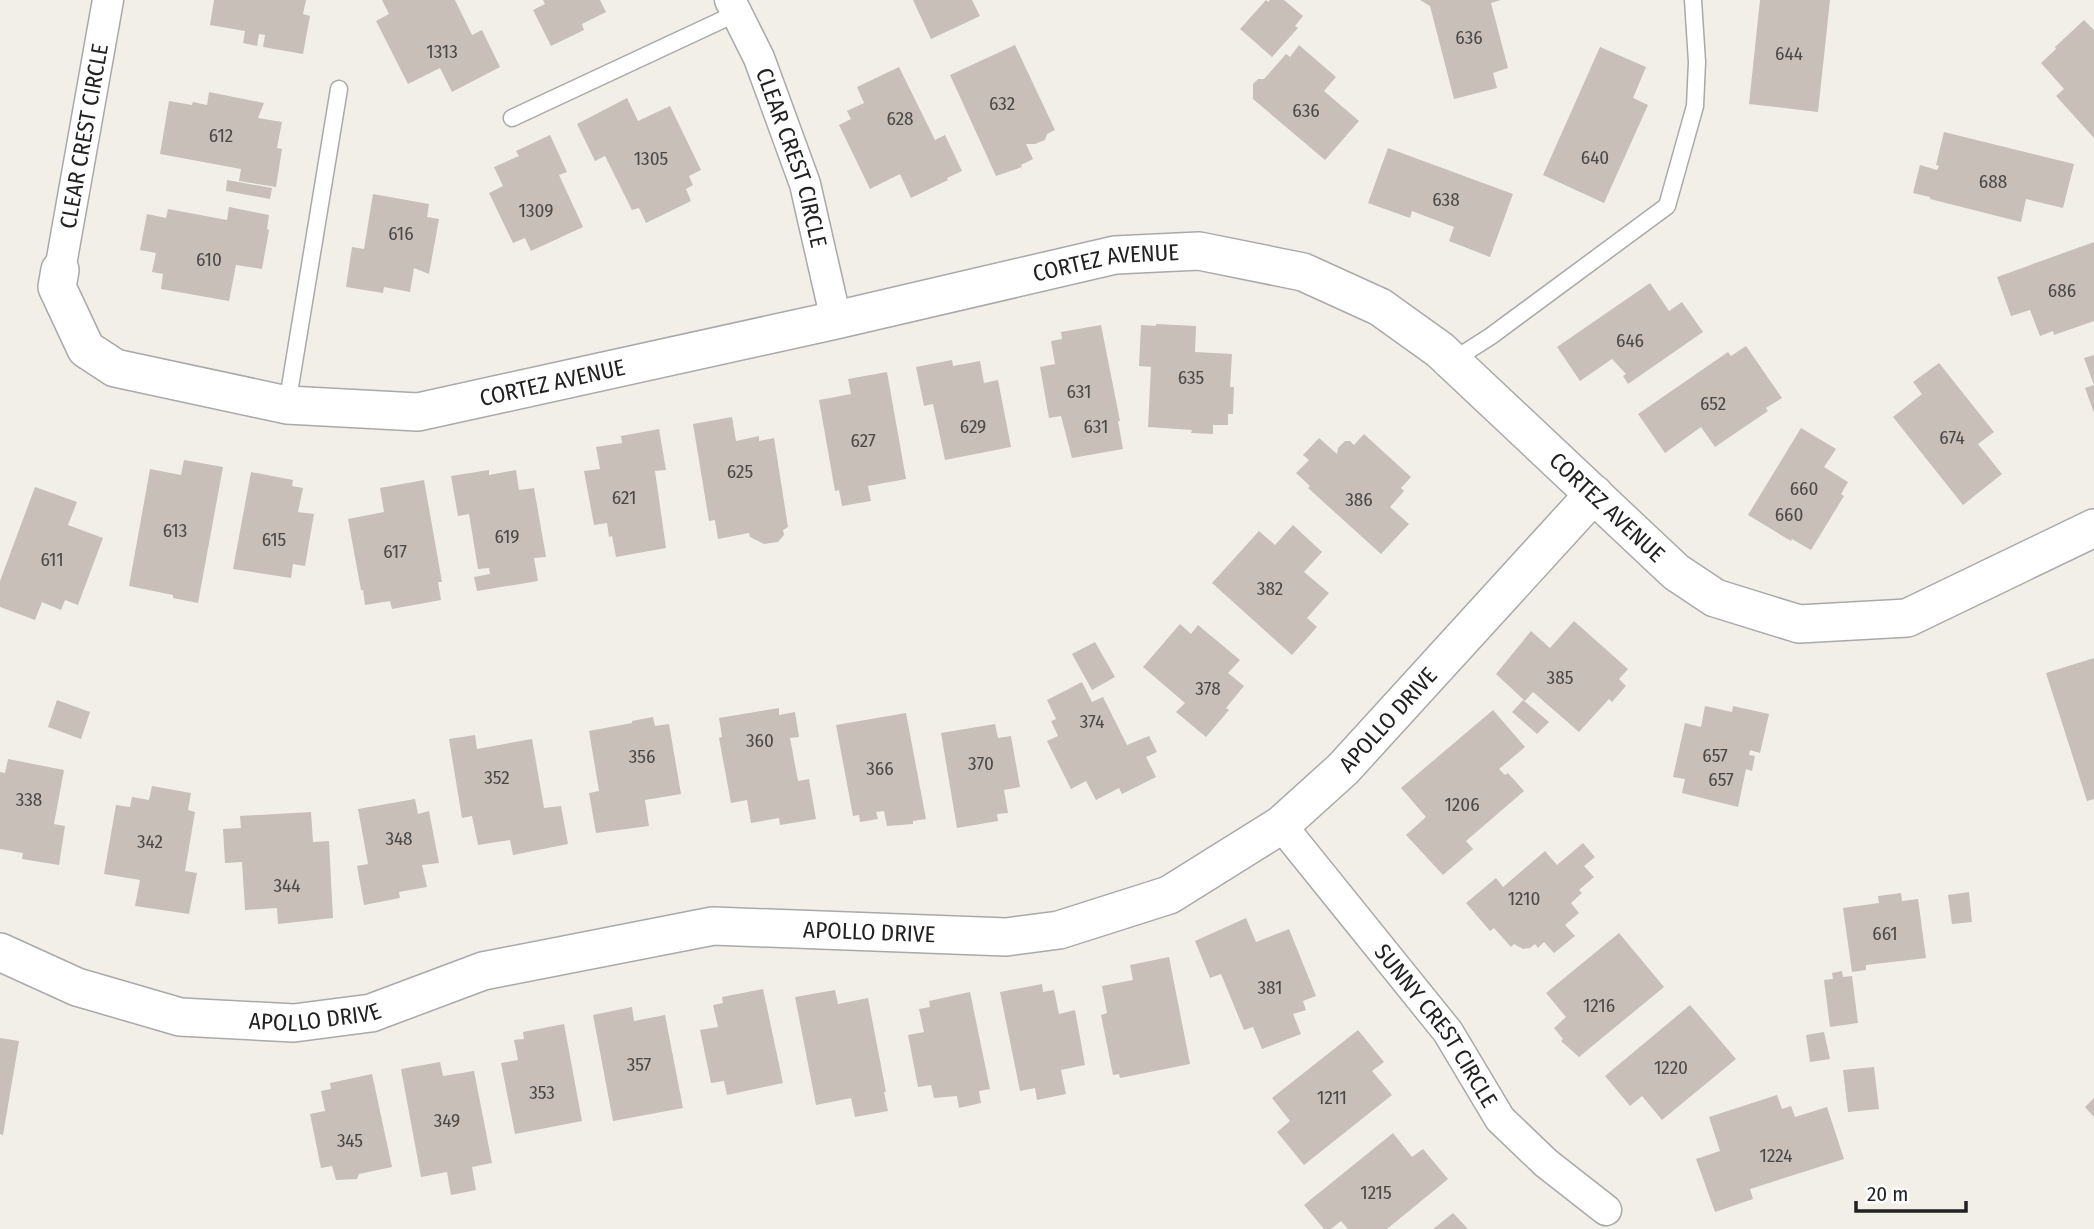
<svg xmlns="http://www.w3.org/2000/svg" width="2094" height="1229" viewBox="0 0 2094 1229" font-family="'Fira Sans Condensed',sans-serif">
	<rect width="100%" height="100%" fill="#f2efe9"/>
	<path fill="#c7bfb8" d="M214 0H306L303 14 310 16 303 54 263 47 265 35 259 34 257 46 243 43 245 31 210 25Z
		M382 0H455L472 35 482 30 500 67 452 92 440 68 408 84 376 21 389 14Z
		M543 0H600L606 12 582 24 584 30 551 46 533 10 545 4Z
		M913 0H972L980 16 931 39Z
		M1266 0 1268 2 1270 0H1284L1303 16 1295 26 1298 28 1272 57 1240 29Z
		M1420 0H1501L1491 3 1508 68 1493 73 1497 88 1454 99 1430 6Z
		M1760 0H1830L1818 112 1749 104Z
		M2084 20 2094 30V138L2056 96 2064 89 2041 63 2056 49 2055 47Z
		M1015 45 1055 130 1047 134 1045 140 1035 144H1026L1033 159 1021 165 1022 167 996 176 950 75Z
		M1299 45 1336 77 1324 91 1359 121 1325 160 1253 99V84L1258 79H1264L1286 54 1290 57Z
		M1600 47 1646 67 1633 98 1648 105 1604 203 1543 175Z
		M899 67 935 140 945 135 962 171 947 178 948 180 911 198 900 174 870 189 839 125 851 119 847 111 864 103 857 87Z
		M209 92 264 103 258 118 282 122 277 148 282 149 276 187 239 181 241 169 160 154 169 101 192 105 193 102 207 105Z
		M627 98 638 121 670 106 701 170 689 176 693 185 686 189 691 201 646 223 639 208 632 210 605 156 595 161 577 124Z
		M1944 132 2074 164 2063 208 2026 199 2021 222 1930 199V197L1913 193 1920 165 1937 170 1939 166 1936 165Z
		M550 135 567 172 559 175 583 227 531 251 525 238 513 243 489 193 503 186 494 167 519 156 516 151Z
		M1388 148 1513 194 1490 257 1449 241 1454 227 1412 211 1410 218 1368 203Z
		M227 180 272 188 270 199 226 191Z
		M373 194 429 204 427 217 439 219 429 274 414 268 410 292 384 287 383 293 346 287 352 247 364 249Z
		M229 207 269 215 267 229 269 230 262 269 236 265 229 301 161 289 163 274 152 272 156 253 140 250 147 214 166 218 168 209 227 220Z
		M2094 242V321L2054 335 2053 331 2040 336 2030 310 2011 316 1997 277Z
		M1650 283 1669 311 1682 302 1703 332 1628 384 1623 376 1626 374 1612 359 1580 381 1557 347Z
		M1156 324 1196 326 1195 352 1232 354 1230 387H1234L1233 414H1228V425H1213V434L1191 433 1192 430 1148 427 1151 367 1139 366 1141 325 1156 326Z
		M1101 325 1120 421H1118L1123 449 1072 458 1061 416 1049 418 1040 367 1055 364 1051 341 1062 339 1061 332Z
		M1746 346 1782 398 1766 408 1768 411 1715 447 1701 427 1665 453 1638 414 1728 352 1731 356Z
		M2094 355V385L2084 358Z
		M952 360 953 366 980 361 984 383 998 380 1011 447 945 460 933 404 924 406 916 367Z
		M1939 363 1994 432 1978 444 2002 474 1963 505 1893 417 1922 394 1913 382Z
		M887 372 906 479 868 486 871 501 842 506 839 490 835 491 819 400 851 394 848 379Z
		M2094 385V413L2085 388Z
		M732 417 736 441 759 436V441L774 438 788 527 783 530 784 535 778 542 764 544 750 537 749 533 718 539 715 520 709 521 693 424Z
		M1801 428 1836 449 1824 467 1848 482 1841 494 1844 496 1811 550 1792 539 1791 541 1748 515Z
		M659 429 666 470 655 471 666 548 616 557 612 536 609 537 607 523 594 525 584 471 600 469 596 447 622 443 621 436Z
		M1364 434 1411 477 1401 488 1404 491 1390 507 1409 524 1381 554 1308 488 1310 486 1296 473 1309 460 1303 455 1319 438 1337 454 1338 448 1345 441H1350L1354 445Z
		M184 460 223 467 198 603 173 598V595L129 586 150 469 181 475Z
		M489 470V475L516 470 519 490 534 488 546 557 534 558 538 581 477 591 474 577 490 574 489 568 478 569 469 514 458 516 451 476Z
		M251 472 293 480 292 486 303 488 298 512 314 514 305 566 293 564 291 578 233 569Z
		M424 480 442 582H438L441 600 392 609 390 601 365 605 363 590H361L348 519 384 512 380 488Z
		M35 487 77 502 68 525 103 538 78 605 65 600 61 610 42 602 35 620 0 607V581Z
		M1293 525 1322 552 1304 572 1329 593 1307 618 1317 627 1292 655 1212 583 1259 531 1275 545Z
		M1574 621 1628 669 1619 679 1626 686 1612 702 1609 699 1579 732 1533 692 1525 701 1496 674 1531 631 1550 648Z
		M1180 624 1191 634 1198 625 1240 660 1228 673 1244 686 1226 708 1229 710 1206 737 1176 712 1185 703 1143 667Z
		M1095 642 1115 677 1092 690 1072 654Z
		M2094 658V799L2087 801 2046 673Z
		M1082 682 1092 702 1103 697 1127 745 1149 736 1157 752 1146 757 1156 777 1122 794 1119 788 1096 800 1086 781 1071 789 1047 741 1058 736 1051 721 1056 719 1047 700Z
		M57 700 90 712 81 739 48 727Z
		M1523 700 1549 722 1537 734 1512 712Z
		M1705 706 1732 712 1733 706 1769 714 1760 753 1750 750 1749 755 1755 756 1752 771 1746 769 1738 807 1682 793 1685 779 1673 777 1685 723 1701 727Z
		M779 708V715L795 712 799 737 790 738 798 781 809 779 816 819 780 825 779 818 751 823 747 800 731 803 719 738 722 737 719 718Z
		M1493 710 1525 747 1499 769 1505 775 1508 773 1524 791 1466 841 1473 849 1443 875 1406 835 1426 817 1401 788Z
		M906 713 926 819 913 821V824L887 826 884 811 876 812 878 819 860 822 859 815 853 816 836 725Z
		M653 717 655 726 669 724 681 794 645 800 649 826 596 833 589 793 599 791 589 731 632 723V721Z
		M995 724 998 738 1011 736 1020 787 1004 790 1008 813 997 814 998 821 957 828 941 733Z
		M475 735 477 749 532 739 544 808 561 806 568 844 513 855 510 840 478 845 472 816 462 818 449 739Z
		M8 759 64 770 54 824 65 826 59 865 22 859 23 853 0 849V772L5 773Z
		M152 786 191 793 188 810 195 812 185 871 197 873 189 914 135 906 140 880 104 874 116 805 130 807 132 797 149 800Z
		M415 799 418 814 429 811 439 863 422 865 427 887 399 892 400 898 364 905 357 866 368 864 358 809Z
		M311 812 313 842 329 841 333 918 278 924 277 908 245 910 242 862 225 863 223 829 241 828 240 816Z
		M1583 843 1595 857 1584 866 1594 877 1579 890 1582 893 1571 903 1579 913 1565 925 1575 936 1554 953 1544 942 1538 948 1535 944 1530 948 1523 949 1514 944 1511 947 1494 928 1490 931 1466 903 1496 878 1503 887 1545 851 1557 865Z
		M1969 892 1972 922 1952 924 1948 895Z
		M1901 893 1902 901 1918 899 1926 958 1866 965V970L1852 972 1843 908 1879 903 1878 896Z
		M1246 918 1256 942 1289 929 1316 996 1303 1001 1306 1010 1293 1014 1301 1034 1262 1049 1253 1027 1244 1030 1221 974 1210 978 1195 941Z
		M1619 933 1664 987 1579 1057 1561 1041 1563 1039 1554 1028 1566 1017 1546 993Z
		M1169 957 1190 1064 1120 1078 1119 1074 1113 1075 1101 1015 1107 1013 1102 986 1133 980 1130 965Z
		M1842 971 1843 977 1852 976 1858 1023 1830 1027 1824 980 1833 979 1832 973Z
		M1042 984 1043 992 1054 990 1059 1014 1075 1010 1085 1065 1061 1070 1066 1094 1037 1100 1035 1088 1020 1091 1000 992Z
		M763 989 783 1083 727 1095 724 1081 711 1083 700 1030 718 1027 713 1005 723 1003 722 997Z
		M835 990 838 1004 868 998 886 1092H884L888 1111 855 1117 851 1098 816 1105 795 997Z
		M970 992 990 1089 979 1091 981 1103 959 1108 957 1096 934 1098 931 1085 918 1087 908 1035 924 1032 919 1009 930 1007 929 1001Z
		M1690 1005 1736 1059 1662 1120 1642 1096 1630 1106 1605 1076Z
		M632 1007 634 1021 665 1015 683 1108 613 1121 593 1015Z
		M564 1024 582 1121 515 1134 501 1063 518 1060 514 1040 524 1039 523 1032Z
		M1358 1030 1384 1062 1372 1071 1392 1095 1304 1165 1277 1132 1290 1121 1272 1098Z
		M1824 1032 1830 1059 1810 1062 1806 1035Z
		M0 1038 19 1041 3 1135 0 1134Z
		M440 1062 443 1076 474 1071 492 1163 472 1167 476 1190 451 1195 447 1172 421 1177 401 1069Z
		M1874 1067 1879 1109 1848 1112 1843 1070Z
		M372 1074 392 1167 359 1174 357 1179 336 1180 332 1166 321 1168 310 1114 325 1111 321 1091 331 1089 330 1083Z
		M1777 1095 1782 1109 1791 1106 1795 1117 1827 1107 1844 1159 1750 1189 1753 1199 1715 1212 1696 1159 1720 1151 1709 1117Z
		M2094 1098V1117L2085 1107Z
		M1393 1133 1412 1157 1423 1149 1448 1179 1387 1229H1348L1341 1221 1331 1229H1324L1304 1205Z
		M1453 1213 1468 1229H1433Z"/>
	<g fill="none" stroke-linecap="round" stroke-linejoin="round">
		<defs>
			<path id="service" d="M512 118 737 13
				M1452 361 1491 336 1667 206 1695 106 1697 62 1693 0
				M287 405 339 89"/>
			<g id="minor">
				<path id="s1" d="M730 0 759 58 805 184 836 320"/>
				<path id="s2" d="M60 270 108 0"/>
				<path id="s3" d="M1281 825 1448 1032 1500 1119 1546 1163 1606 1210"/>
			</g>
			<g id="tertiary">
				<path id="s4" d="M60 270 57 287 86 349 115 368 287 405 418 412 836 320 1115 255 1199 251 1303 272 1380 307 1440 350 1676 572 1715 598 1799 624 1907 618 2094 528"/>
				<path id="s5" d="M0 952 77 987 180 1017 294 1023 371 1013 483 971 713 926 1006 937 1059 930 1169 895 1281 825 1343 769 1594 494"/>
			</g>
		</defs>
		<use href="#service" stroke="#a9a9a9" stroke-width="19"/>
		<use href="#minor" stroke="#a9a9a9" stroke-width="33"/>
		<use href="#tertiary" stroke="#a9a9a9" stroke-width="40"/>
		<use href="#service" stroke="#fff" stroke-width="16"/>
		<use href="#minor" stroke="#fff" stroke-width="30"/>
		<use href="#tertiary" stroke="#fff" stroke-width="37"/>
	</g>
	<g text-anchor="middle" stroke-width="5" stroke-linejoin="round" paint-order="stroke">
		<g font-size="19" fill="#4b4948">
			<text x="1469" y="44">636</text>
			<text x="442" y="58">1313</text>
			<text x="1789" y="60">644</text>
			<text x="1002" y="110">632</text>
			<text x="1306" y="117">636</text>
			<text x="900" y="125">628</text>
			<text x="221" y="142">612</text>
			<text x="1595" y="164">640</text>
			<text x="651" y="165">1305</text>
			<text x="1993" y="188">688</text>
			<text x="1446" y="206">638</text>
			<text x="536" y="217">1309</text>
			<text x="401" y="240">616</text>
			<text x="209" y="266">610</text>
			<text x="2062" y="297">686</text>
			<text x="1630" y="347">646</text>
			<text x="1191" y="384">635</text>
			<text x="1079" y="398">631</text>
			<text x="1713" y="410">652</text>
			<text x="973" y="433">629</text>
			<text x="1096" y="433">631</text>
			<text x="1952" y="444">674</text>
			<text x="863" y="447">627</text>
			<text x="740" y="478">625</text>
			<text x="1804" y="495">660</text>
			<text x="624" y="504">621</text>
			<text x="1359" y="506">386</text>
			<text x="1789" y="521">660</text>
			<text x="175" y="537">613</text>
			<text x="507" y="543">619</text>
			<text x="274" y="546">615</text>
			<text x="395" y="558">617</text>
			<text x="52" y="566">611</text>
			<text x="1270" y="595">382</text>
			<text x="1560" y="684">385</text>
			<text x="1208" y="695">378</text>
			<text x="1092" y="728">374</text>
			<text x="760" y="747">360</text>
			<text x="1715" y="762">657</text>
			<text x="642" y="763">356</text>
			<text x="981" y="770">370</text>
			<text x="880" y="775">366</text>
			<text x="497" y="784">352</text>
			<text x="1721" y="786">657</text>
			<text x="29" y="806">338</text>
			<text x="1462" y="811">1206</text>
			<text x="399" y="845">348</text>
			<text x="150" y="848">342</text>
			<text x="287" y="892">344</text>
			<text x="1524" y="905">1210</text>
			<text x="1885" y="940">661</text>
			<text x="1270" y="994">381</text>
			<text x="1599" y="1012">1216</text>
			<text x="639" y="1071">357</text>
			<text x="1671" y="1074">1220</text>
			<text x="542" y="1099">353</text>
			<text x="1332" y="1104">1211</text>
			<text x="447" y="1127">349</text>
			<text x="350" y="1147">345</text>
			<text x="1776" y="1162">1224</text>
			<text x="1376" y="1199">1215</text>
		</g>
		<g font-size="23" fill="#222" stroke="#fff">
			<text dy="8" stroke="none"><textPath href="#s2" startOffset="136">CLEAR CREST CIRCLE</textPath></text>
			<text dy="8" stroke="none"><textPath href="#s1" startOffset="170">CLEAR CREST CIRCLE</textPath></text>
			<text dy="8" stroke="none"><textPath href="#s4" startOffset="1132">CORTEZ AVENUE</textPath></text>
			<text dy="8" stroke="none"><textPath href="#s4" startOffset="565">CORTEZ AVENUE</textPath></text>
			<text dy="8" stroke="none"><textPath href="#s4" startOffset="1720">CORTEZ AVENUE</textPath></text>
			<text dy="8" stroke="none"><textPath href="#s5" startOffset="1482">APOLLO DRIVE</textPath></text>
			<text dy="8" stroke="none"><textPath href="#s5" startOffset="894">APOLLO DRIVE</textPath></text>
			<text dy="8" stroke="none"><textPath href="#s5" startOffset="327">APOLLO DRIVE</textPath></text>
			<text dy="8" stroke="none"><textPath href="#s3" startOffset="254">SUNNY CREST CIRCLE</textPath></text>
		</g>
	</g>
	<path d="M1856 1201v10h110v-10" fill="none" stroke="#222222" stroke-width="3.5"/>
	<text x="1867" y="1201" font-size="21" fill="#222222" stroke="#ffffff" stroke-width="5" paint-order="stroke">20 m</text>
</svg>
